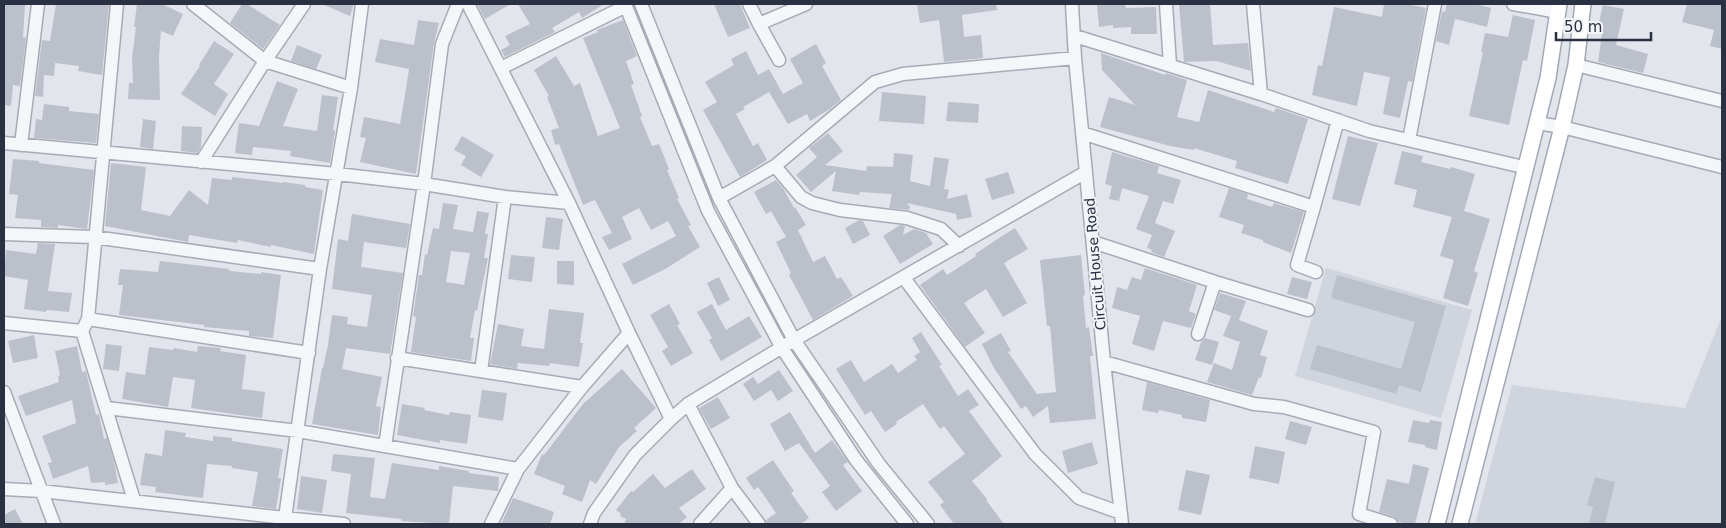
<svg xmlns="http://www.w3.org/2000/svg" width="1726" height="528" viewBox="0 0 1726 528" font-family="'DejaVu Sans',sans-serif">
	<rect width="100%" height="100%" fill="#e2e5eb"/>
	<path fill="#d0d4dd" d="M1326 268 1472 310 1441 418 1295 376Z
		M1722 316V524H1475L1512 385 1685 408Z"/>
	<path fill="#bcc0cb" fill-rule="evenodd" d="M5 4H25L23 37 26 38 20 86 13 85 11 106 4 105Z
		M56 4H109L102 75 78 71 79 66 55 63 54 76 44 75 43 97 35 96 42 40 50 41Z
		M137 4H162L183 14 173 36 161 31 159 56 160 100 128 99 129 83H133L132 58 136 27H134Z
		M242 4H247L280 25 263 49 230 23Z
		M322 4H354L350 16Z
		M477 4H511L485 19Z
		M518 4H604L582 18 579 12 552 28 555 32 505 57 501 50 510 45 505 36 530 24Z
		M714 4H740L750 28 728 37Z
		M917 4H996L997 10 962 15 964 37 981 35 983 58 944 62 939 20 920 23Z
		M1097 4H1125L1126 8 1156 7 1157 34H1131V27L1113 28V25L1099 27Z
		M1179 4H1210L1213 45 1248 43 1251 71 1216 61 1184 62Z
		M1384 4H1406L1426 8 1412 82 1408 81 1400 118 1383 114 1390 77 1364 72 1357 106 1312 95 1318 65 1322 66 1334 7 1382 17Z
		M1447 4H1475L1491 8 1487 27 1455 19 1449 45 1436 41 1442 11 1445 12Z
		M1687 4H1722V49L1710 46 1714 30 1682 22Z
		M1603 5 1624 9 1616 45 1648 54 1643 73 1598 62 1603 27 1598 26Z
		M1513 15 1535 20 1527 61 1523 60 1509 125 1469 116 1483 52H1481L1485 33 1508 37Z
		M418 20 439 23 434 43 416 174 360 162 366 138 360 137 364 117 400 124 405 95 409 69 375 62 380 39 414 45Z
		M623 20 637 56 626 61 634 84 631 85 642 116 640 117 652 146 659 144 669 169 667 170 679 198 677 199 691 225 688 226 700 247 667 268 633 285 622 264 676 236 668 221 651 230 639 208 622 217 632 239 609 250 602 237 612 233 595 200 583 205 559 144 555 145 551 130 559 128 547 97 549 96 534 70 556 56 574 86 580 83 598 136 620 128 583 38 598 32 597 30Z
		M214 41 234 54 214 84 228 94 215 116 181 94 200 66 199 65Z
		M816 44 826 63 822 66 841 100 830 109 810 121 807 114 788 124 769 92 743 107 745 109 736 114 753 146 758 143 767 160 740 177 703 110 717 102 705 82 734 65 731 59 746 51 758 75 769 69 783 94 803 83 790 59Z
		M297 45 322 55 316 69 291 61Z
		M1101 53 1165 75 1166 73 1187 80 1177 117 1199 122 1208 90 1274 112 1276 108 1308 119 1288 184 1235 168 1237 161 1194 148V150L1170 146 1100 127 1109 97 1135 105 1102 70Z
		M277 81 298 89 283 126 317 131 322 95 338 97 333 130 335 131 330 163 290 156 291 151 253 147 252 155 235 153 239 123 259 126Z
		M882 92 926 96 924 124 879 121Z
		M948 102 979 104 978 123 946 121Z
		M44 104 69 107V111L99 114 96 143 34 138 36 119 42 120Z
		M143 119 156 121 153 149 140 147Z
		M182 126 202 127 201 147 197 153 181 151Z
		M828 133 843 151 825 165 866 171 867 166 893 167 894 153 913 155 910 181 930 186 934 157 949 159 944 189 949 190 947 199 967 194 972 217 957 220 956 214 907 203 910 207 909 210 889 208 892 194 860 192 859 195 832 191 836 171 811 192 796 175 817 157 809 148Z
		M462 136 494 155 481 177 461 165 466 156 454 150Z
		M1348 136 1378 143 1360 206 1332 199Z
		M1402 151 1423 156 1421 162 1450 169 1451 167 1475 174 1464 211 1490 219 1474 271 1478 273 1468 306 1443 298 1454 260 1440 256 1452 217 1413 207 1417 190 1394 184Z
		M1112 152 1159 166 1157 173 1181 180 1173 204 1163 201 1155 223 1175 231 1164 257 1151 252 1152 250 1147 248 1152 235 1136 229 1149 196 1122 188 1119 201 1109 199 1112 186 1105 184Z
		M13 159 39 161V163L94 170 87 229 58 225V228L41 227V220L15 218 18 195 9 194Z
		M111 163 146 167 141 210 170 216 189 190 208 205 212 178 232 180V177L283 183V182L305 185V187L323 190 314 254 271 245V247L238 240 237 243 189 235 188 242 105 226Z
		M1008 172 1015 193 992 200 985 179Z
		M776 180 783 188 794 208 795 207 806 225 798 230 813 262 825 256 837 279 841 277 853 296 813 320 789 275 791 273 776 242 786 237 771 211 766 214 754 192Z
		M1229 188 1248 194 1247 199 1272 207 1274 203 1304 212 1291 253 1263 242V240L1241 233 1244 225 1219 217Z
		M443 203 458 205 453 229 473 232 477 211 489 213 485 234H488L484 258H488L477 311 475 310 470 338H474L471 361 411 352 416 317 413 316 419 275H422L425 254 427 255 433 228 439 229ZM451 251 470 253 464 285 446 282Z
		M352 214 410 224 406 248 364 242 361 267 403 273 390 354 346 348 342 369 382 377 376 406 381 407 378 435 312 424 322 368H323L328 345 332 315 348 317 347 324 367 327 372 295 332 289 338 239 348 241Z
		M546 217 563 219 559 250 542 248Z
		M859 220 863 221 870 235 853 244 845 228Z
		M900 225 905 226 903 235 914 229 926 233 933 244 900 264 883 236Z
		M1015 228 1028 249 1004 263 1027 303 1003 317 986 289 964 303 985 333 965 347 920 285 943 269 947 275 976 256 975 254 996 240Z
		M38 243 55 244 48 291 72 293 69 312 46 310V312L24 309 28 280 4 276 6 250 36 254Z
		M511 255 535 257 532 282 508 279Z
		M1081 255 1085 295 1083 296 1086 328 1089 327 1093 356H1090L1096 419 1050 423 1048 406 1033 417 1026 406 1021 409 994 368 982 344 1001 333 1011 351 1008 352 1037 394 1056 392 1050 326H1047L1040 260Z
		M160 261 229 269V271L261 274V272L281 275 273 338 249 336V331L204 327V325L119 315 123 285H118L120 269 158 272Z
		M557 261H574V285L557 284Z
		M1145 268 1197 285 1189 311 1196 314 1191 328 1163 321 1154 351 1132 344 1140 316 1112 308 1117 287 1127 290 1132 277 1141 280Z
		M1337 275 1446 306 1421 392 1399 385 1396 394 1310 369 1317 345 1401 369 1415 322 1331 298Z
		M719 277 730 300 718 306 707 283Z
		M1292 277 1312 282 1307 299 1287 294Z
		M1220 293 1246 301 1239 320 1268 331 1260 355 1267 357 1261 378 1259 377 1252 395 1207 382 1214 363 1232 370 1240 342 1223 336 1231 316 1214 310Z
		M669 304 680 324 677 325 693 353 671 366 662 351 668 347 650 315Z
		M712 304 726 330 749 316 762 337 721 361 709 340 712 338 697 312Z
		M549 309 584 313 580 343H583L579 367 550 363 549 366 518 363 517 369 490 364 498 324 524 329 521 346 544 349Z
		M921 332 942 365 939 366 958 396 968 389 979 405 969 411 1002 456 972 481 987 499 986 500 1004 524H954L940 505 944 502 928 482 965 454 944 426 940 429 923 404 896 422 897 424 885 432 871 411 865 415 836 369 851 360 864 382 892 364 898 373 917 360 914 356 920 352 912 338Z
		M34 335 38 358 13 363 8 341Z
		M1205 338 1219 342 1212 365 1195 360 1201 342Z
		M106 344 122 346 119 371 103 369Z
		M77 346 82 372 86 371 96 415 99 414 104 439 107 438 114 461 118 483 105 485V482L91 483 88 466 53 479 48 463 52 462 42 436 76 423 72 400 26 416 18 396 59 382 58 376 60 375 55 351Z
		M198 346 221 348 220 351 246 355 242 389 265 392 262 418 191 408 195 380 173 377 168 407 122 399 126 372 145 375 149 347 173 350 174 348 197 352Z
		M622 369 656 408 634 428 637 431 619 447 596 484 590 480 582 502 562 494 565 486 534 474 542 454 544 455 583 404Z
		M779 370 793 391 778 401 771 390 754 401 743 384 753 377 758 384Z
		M1147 382 1210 400 1206 422 1182 418V415L1159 410 1158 413 1142 410Z
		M482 390 507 393 503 421 478 417Z
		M718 397 730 418 711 429 699 408Z
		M402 404 425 408 424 410 449 415 450 412 471 415 467 444 440 440V443L397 435Z
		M790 412 815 453 832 440 848 462 843 465 862 491 836 511 822 492 830 486 799 443 785 451 770 424Z
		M1413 420 1429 423 1430 420 1442 422 1437 450 1425 447V445L1408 442Z
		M1290 421 1312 427 1306 445 1285 439Z
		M165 430 186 433 185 437 213 441V436L232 438V441L283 449 278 478H281L276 509 252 506 258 472 232 468V466L207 464 203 498 155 492 156 487 140 485 145 453 162 456Z
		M1092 442 1098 464 1068 473 1062 451Z
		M1255 446 1285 452 1279 484 1249 478Z
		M333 454 375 458 370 497 385 499 392 463 439 470V466L469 471V473L499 477 498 491 453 486 449 524 401 521 402 519 346 513 351 474 331 471Z
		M773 460 794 491 791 493 809 518 801 524H767L766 520 776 513 758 487 754 490 746 478Z
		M1413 464 1429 468 1415 524H1407L1399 522 1393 516 1379 512 1387 479 1409 484Z
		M692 469 706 489 679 508 687 517 679 524H624L626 519 620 516 621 514 616 510 631 491 633 492 653 474 665 488Z
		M1186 470 1210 475 1201 515 1178 510Z
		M301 476 327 480 322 513 297 509Z
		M1595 477 1615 482 1605 524H1589L1593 507 1587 505Z
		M513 498 554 512 550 524H501Z
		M15 509 23 524H4V515Z"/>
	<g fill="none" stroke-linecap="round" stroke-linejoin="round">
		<defs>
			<path id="minor" d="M193 4 265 61 351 88
				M468 4 569 203 629 333 671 419
				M625 4 708 211 782 348 856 460 907 524
				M641 4 719 198 794 340 879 464 928 524
				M749 4 759 24 806 4
				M1072 4 1075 58 1104 362 1122 524
				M1166 4 1170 65
				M1253 4 1261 94
				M1513 4 1558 12
				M759 24 779 60
				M1075 36 1261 94 1369 131 1527 168
				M1576 65 1722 101
				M501 68 626 6
				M1537 123 1562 127 1722 167
				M1082 133 1314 207 1338 120
				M1409 140 1435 4
				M4 143 337 174 424 184 505 197 569 203
				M21 145 38 4
				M201 162 265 61 304 4
				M775 166 801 197 812 203 840 210 907 218 941 229 959 246
				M719 198 775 166 875 82 903 74 1075 58
				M1314 207 1297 265 1316 272
				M4 234 94 237 320 269
				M1093 242 1215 282 1308 310
				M904 278 1035 454 1079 498 1121 513
				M88 319 309 353
				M4 323 82 331 88 319 117 4
				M82 331 134 500
				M1198 334 1215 282
				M397 358 582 387
				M1104 362 1254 404 1284 407 1374 432 1359 514 1391 524
				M481 371 505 197
				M4 392 54 524
				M688 404 732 488 759 524
				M107 408 298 431 518 469
				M385 446 424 184 442 44 458 4
				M4 489 41 491 285 518 320 269 351 88 362 4
				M284 524 285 518 344 524
				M491 524 518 469 582 387 629 333
				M590 524 594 513 635 455 671 419 688 404 794 340 1086 172
				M700 524 732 488"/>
			<path id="major" d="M1437 524 1548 78 1559 4
				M1460 524 1562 127 1576 65 1583 4"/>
		</defs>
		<use href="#minor" stroke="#a7abb5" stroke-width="15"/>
		<use href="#major" stroke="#a1a8b7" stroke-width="18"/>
		<use href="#minor" stroke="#f5f6f9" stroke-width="12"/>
		<use href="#major" stroke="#fff" stroke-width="15"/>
	</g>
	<g text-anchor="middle" stroke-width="4" stroke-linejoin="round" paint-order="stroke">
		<g font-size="14" fill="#293143" stroke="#f2f4f8">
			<text transform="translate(1095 264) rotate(-95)" y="5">Circuit House Road</text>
		</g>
	</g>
	<rect width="1726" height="528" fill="none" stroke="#293143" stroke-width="10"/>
	<path d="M1556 32v8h95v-8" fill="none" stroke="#293143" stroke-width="2.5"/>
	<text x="1564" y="32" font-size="15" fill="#293143" stroke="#f2f4f8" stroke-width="4" paint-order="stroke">50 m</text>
</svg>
